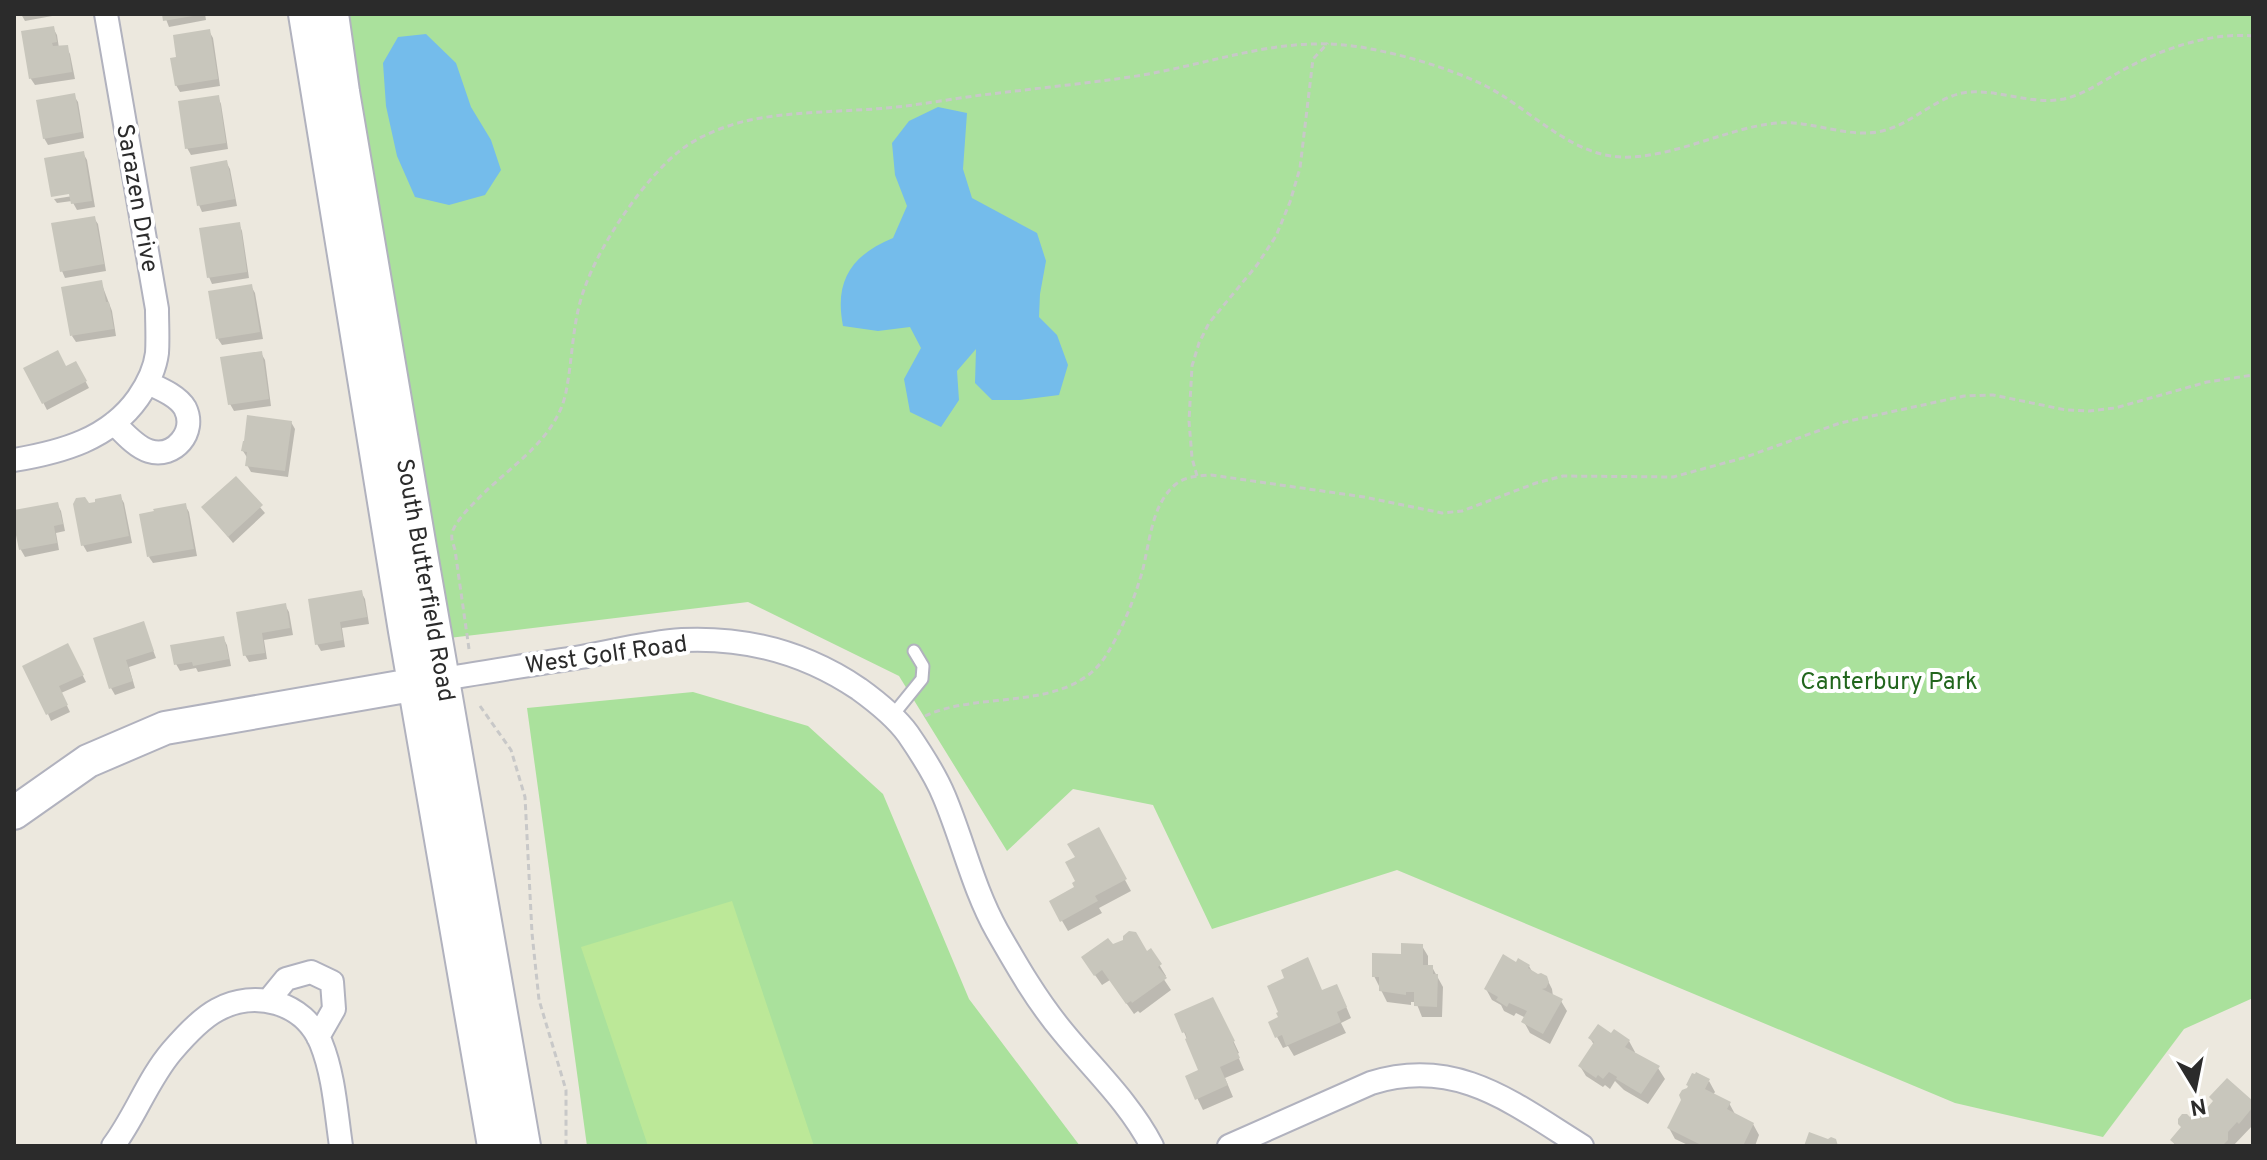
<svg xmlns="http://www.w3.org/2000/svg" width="2267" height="1160" viewBox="0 0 2267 1160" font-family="Overpass,sans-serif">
	<rect width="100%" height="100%" fill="#ece8de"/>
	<path fill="#aae19c" d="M320 14H2253V998L2184 1029 2103 1137 1955 1103 1397 870 1212 929 1153 805 1073 789 1007 851 899 676 748 602 449 638Z
		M693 692 808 726 883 794 969 999 1080 1146H587L527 708Z"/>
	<path fill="#bce898" d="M732 901 814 1146H648L581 947Z"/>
	<path fill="#74bceb" d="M426 34 456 63 471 107 491 140 501 170 485 195 449 205 415 197 397 156 386 106 383 63 398 37Z
		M938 107 967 113 963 169 972 198 1037 233 1046 261 1040 294 1039 317 1057 335 1068 365 1059 395 1020 400H992L975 383 976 349 957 371 959 400 941 427 910 412 904 379 921 348 910 327 878 331 843 326C834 280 852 255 893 238L907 206 895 175 892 143 909 121Z"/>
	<path fill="#0003" d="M63 14 25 21 21 14Z
		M164 14H205L206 20 169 27Z
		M53 28 57 35 59 48 66 47 70 54 75 79 35 85 31 79 24 33Z
		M209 31 213 38 220 86 180 92 176 85Z
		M74 96 78 102 84 138 48 145 44 138Z
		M218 97 221 104 228 149 191 155 187 148Z
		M83 153 87 160 95 207 77 210 72 201 57 203 54 199 79 195Z
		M226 162 230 169 237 206 202 212 199 205Z
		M94 218 98 224 106 271 65 278 62 271Z
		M239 224 242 231 249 278 212 284 209 277Z
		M101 282 112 311 116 336 76 342 72 336Z
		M251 286 255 293 263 339 222 345 218 339Z
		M261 353 265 360 271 406 234 411 230 404Z
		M76 363 89 388 47 410 26 369H65Z
		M291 422 295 429 288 477 251 472 247 465 248 459 243 451Z
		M236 479 265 513 233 543 204 508Z
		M120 496 124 503 132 543 87 552 83 545 88 506Z
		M57 504 61 511 65 531 56 533 59 550 25 557 21 550 14 512Z
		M185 505 189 512 197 556 153 563 149 557Z
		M361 592 365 599 369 624 342 628 345 647 321 651 317 644Z
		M285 605 289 612 293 635 264 640 267 659 249 662 245 655 238 614Z
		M143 623 156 658 129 667 135 688 115 695 111 688Z
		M223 638 227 645 231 666 198 672 196 668 180 671 176 664Z
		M71 652 86 682 61 693 70 712 51 721 48 714Z
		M1098 830 1131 891 1099 908 1102 913 1068 931 1051 902 1077 888V858Z
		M1422 946 1428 956V967H1432L1443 987 1442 1017H1422L1416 1002H1411V1005L1387 1002 1374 976Z
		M1112 947 1146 954 1151 951 1166 976 1163 978 1171 990 1140 1013 1138 1011 1134 1014 1110 980 1102 985 1090 968Z
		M1517 964 1529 966 1533 973 1546 977 1552 989 1553 996 1561 1001 1567 1011 1550 1044 1530 1033 1524 1022 1526 1018 1516 1013 1514 1016 1504 1011 1501 1005 1492 1000 1486 989Z
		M1323 992 1342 997 1351 1018 1341 1023 1346 1033 1294 1056 1288 1046 1283 1048 1277 1037Z
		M1219 1010 1239 1053 1237 1054 1244 1070 1225 1078 1233 1097 1203 1110 1187 1077 1200 1071 1184 1032Z
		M1611 1035 1629 1041 1635 1052 1634 1054 1658 1068 1665 1079 1648 1104 1624 1090 1615 1081 1610 1089 1605 1085 1603 1087 1586 1076 1580 1066 1594 1045 1590 1038Z
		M1709 1081 1715 1092 1713 1095 1729 1103 1735 1114 1753 1124 1759 1135 1755 1146H1690L1675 1139 1669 1128Z
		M2253 1104V1125L2233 1146H2176L2172 1140 2190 1120 2207 1111Z"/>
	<path fill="#c8c6bc" d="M162 14H193V16L163 21Z
		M54 26 57 42 52 43 53 46 68 45 72 72 29 79 21 31Z
		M210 29 218 79 175 86 170 58 176 57 173 35Z
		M75 93 82 132 43 139 36 100Z
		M219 95 226 143 185 149 178 101Z
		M84 151 92 201 71 204 69 194 51 197 44 158Z
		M227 160 235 199 197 206 190 167Z
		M95 216 104 264 60 272 51 223Z
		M240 222 247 272 207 278 199 228Z
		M102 280 106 302H109L114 329 70 336 61 287Z
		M252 284 260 332 216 339 208 291Z
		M58 350 66 366 76 361 87 381 42 404 23 368Z
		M262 351 269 399 228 405 220 357Z
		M247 415 292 421 285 471 245 466 247 452 241 451 243 441H244Z
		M236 476 263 505 228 537 201 507Z
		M121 494 129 536 81 546 73 504 76 498 85 497 89 503 95 502V499Z
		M58 502 63 524 54 526 57 543 19 550 14 525V510Z
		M186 503 194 549 147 557 139 514 154 511 153 509Z
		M362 590 367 617 340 622 343 640 315 645 308 599Z
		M286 603 290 628 262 633 265 653 243 656 236 612Z
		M144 621 154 651 126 660 133 681 109 689 93 638Z
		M224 636 229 659 193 666 192 662 174 665 170 645Z
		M68 643 84 675 59 686 68 705 46 715 22 666Z
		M1099 827 1127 879 1095 896 1098 901 1060 922 1049 901 1074 887 1072 883 1075 881 1065 862 1075 857 1067 844Z
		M1129 931 1136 932 1147 951 1151 948 1162 964 1158 967 1167 978 1132 1003 1131 1001 1126 1004 1102 970 1094 976 1081 957 1108 938 1113 944 1123 940V936Z
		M1401 943 1423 944V965H1433V974H1438L1437 1007 1414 1006V992H1406V995L1379 991V977H1372V953L1401 954Z
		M1503 954 1516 962 1518 958 1530 965 1528 968 1538 974 1541 973 1547 976 1549 982 1546 988 1542 989 1563 999 1543 1034 1521 1022 1527 1011 1509 1003 1507 1007 1496 1000 1498 997 1484 989Z
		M1308 957 1322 990 1337 984 1347 1007 1337 1012 1341 1022 1286 1046 1282 1035 1275 1038 1268 1022 1278 1017 1276 1013 1278 1012 1267 986 1284 978 1281 970Z
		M1213 997 1235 1041 1233 1042 1240 1058 1220 1067 1228 1085 1195 1100 1185 1076 1198 1070 1185 1039 1187 1038 1185 1032 1182 1033 1174 1014Z
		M1598 1024 1611 1033 1614 1029 1630 1040 1625 1047 1660 1066 1641 1094 1616 1079 1617 1077 1609 1072 1603 1079 1598 1075 1596 1078 1578 1066 1594 1042 1588 1038Z
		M1696 1072 1710 1079 1705 1089 1731 1102 1727 1109 1754 1123 1743 1146H1703L1667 1128 1681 1100 1679 1095 1682 1090 1687 1088 1688 1086 1686 1085 1692 1073 1695 1074Z
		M2227 1078 2253 1101V1107L2239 1124 2237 1122 2228 1132V1140L2223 1145 2177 1146 2170 1140 2181 1127 2178 1124V1119L2182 1114H2187L2190 1117 2197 1105 2202 1104 2207 1108 2213 1101 2209 1097Z
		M1809 1132 1828 1139 1831 1137 1836 1139 1838 1146H1804Z"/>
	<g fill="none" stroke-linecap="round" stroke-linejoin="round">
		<defs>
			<path id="lane" d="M892 716 922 679 923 666 914 651"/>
			<path id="street" d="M114 423C124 433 136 447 149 451 174 459 197 432 185 408 178 396 161 389 148 383
				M14 460C62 452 109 439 138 398 147 385 155 369 157 353 158 338 157 323 157 309L106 14
				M432 681C481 672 531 665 581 657 614 651 649 642 682 640 746 637 806 653 859 689 877 702 895 716 908 734 921 753 935 774 944 796 963 841 973 888 997 931 1017 966 1037 1001 1063 1032 1094 1070 1129 1102 1152 1146
				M268 1001 286 979 311 972 332 982 334 1009 318 1037
				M113 1146C135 1117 148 1079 172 1051 184 1037 200 1019 217 1010 255 989 304 1002 321 1043 334 1075 336 1112 341 1146
				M1229 1146 1371 1083C1457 1056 1514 1104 1582 1146"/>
			<path id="secondary" d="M305 14 405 631 494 1146
				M332 14 343 92 419 542 524 1146
				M14 813 88 761 165 728 429 682"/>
		</defs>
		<use href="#lane" stroke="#b1b2be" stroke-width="15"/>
		<use href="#street" stroke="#b1b2be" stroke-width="26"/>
		<use href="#secondary" stroke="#b1b2be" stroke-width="36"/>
		<path stroke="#c8c8c8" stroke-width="3" stroke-dasharray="6 4" stroke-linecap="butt" d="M1197 476 1192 458 1189 421 1192 366 1199 343 1209 323 1257 265 1276 236 1290 202 1300 168 1313 59 1328 43
			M469 649 455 550C453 542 450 539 453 530 457 521 466 511 473 504 505 469 556 442 566 392 573 357 572 321 585 287 600 244 645 177 682 149 701 135 727 125 750 120 795 111 841 112 887 108 919 105 951 99 982 95 1031 89 1081 84 1130 77 1213 65 1286 31 1371 49 1408 56 1447 68 1482 84 1531 108 1573 161 1632 157 1682 154 1728 128 1777 123 1812 120 1848 139 1882 131 1913 124 1937 95 1969 92 2001 90 2032 105 2064 99 2085 94 2103 81 2121 71 2160 50 2208 32 2253 36
			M480 706 511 750 525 797 532 933 539 1000 566 1090V1146
			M925 716C979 690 1068 713 1105 657 1120 634 1132 605 1140 579 1150 549 1149 506 1176 484 1186 476 1199 476 1211 475L1364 497 1442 513 1462 511 1536 483 1563 476 1673 477 1743 458 1840 423 1964 396 1993 395 2066 410 2089 411 2115 408 2207 382 2253 375"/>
		<use href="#lane" stroke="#fff" stroke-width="11"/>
		<use href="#street" stroke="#fff" stroke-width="22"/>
		<use href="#secondary" stroke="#fff" stroke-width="32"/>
	</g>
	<g text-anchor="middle" stroke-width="8" stroke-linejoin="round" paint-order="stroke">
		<g font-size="24" fill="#2b2b2b" stroke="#fff">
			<text transform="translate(138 198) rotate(80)" y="8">Sarazen Drive</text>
			<text transform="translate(426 580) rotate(80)" y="8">South Butterfield Road</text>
			<text transform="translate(606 654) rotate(-8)" y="8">West Golf Road</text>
		</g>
		<g font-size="24" fill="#22661d" stroke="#fff">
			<text x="1889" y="689">Canterbury Park</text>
		</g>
	</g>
	<rect width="2267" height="1160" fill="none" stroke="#2b2b2b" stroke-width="32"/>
	<g transform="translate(2195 1088) rotate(170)" stroke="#ffffff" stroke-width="6" paint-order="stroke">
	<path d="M0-6L14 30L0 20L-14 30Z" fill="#2b2b2b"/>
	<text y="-12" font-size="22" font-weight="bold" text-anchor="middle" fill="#2b2b2b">N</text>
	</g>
</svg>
